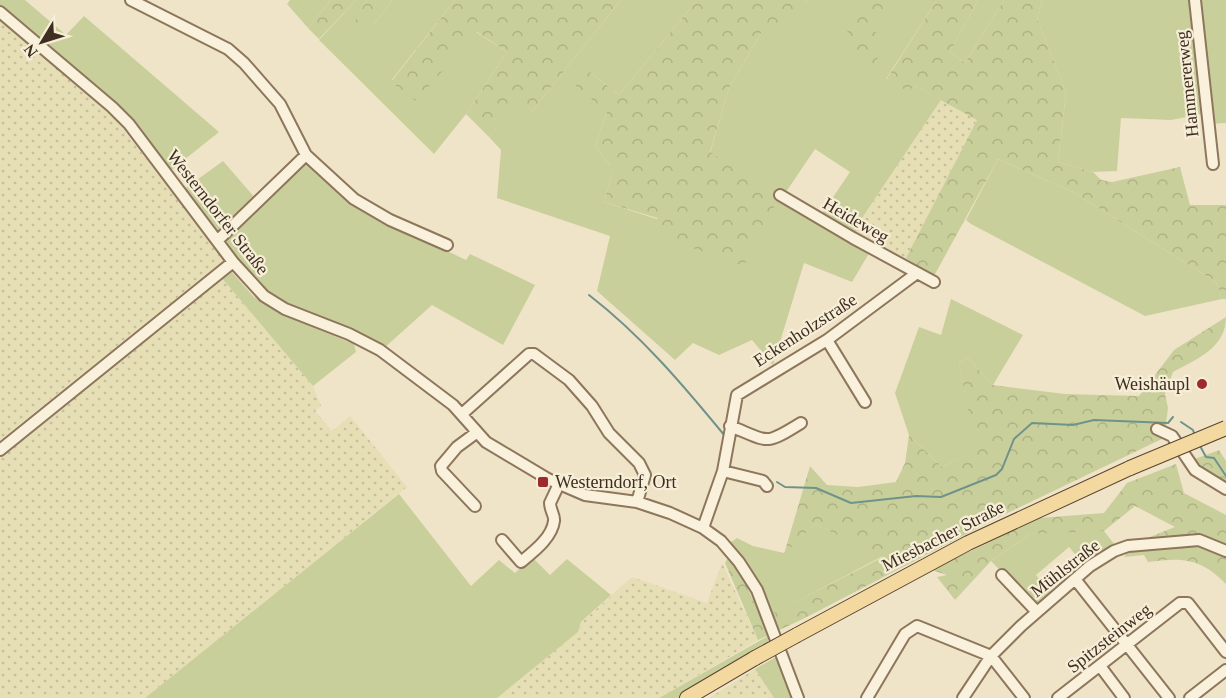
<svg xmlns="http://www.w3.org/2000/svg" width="1226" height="698" viewBox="0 0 1226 698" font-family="'Times New Roman',serif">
	<defs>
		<pattern id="farmland-dots" width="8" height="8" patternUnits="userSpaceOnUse" patternTransform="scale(1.5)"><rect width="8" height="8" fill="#e6deb5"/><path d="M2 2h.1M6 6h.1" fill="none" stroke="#c6bf9b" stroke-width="1.8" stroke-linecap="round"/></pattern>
		<pattern id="forest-crowns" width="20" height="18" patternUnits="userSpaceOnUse" patternTransform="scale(1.5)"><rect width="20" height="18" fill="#c9cf9b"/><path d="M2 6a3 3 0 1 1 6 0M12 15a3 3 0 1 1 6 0" fill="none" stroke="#aeb285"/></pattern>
	</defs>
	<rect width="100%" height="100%" fill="#f0e4c8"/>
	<path fill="url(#farmland-dots)" d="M0 18 110 112 224 260 0 440Z
		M941 100 977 120 906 258 852 233Z
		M221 277 313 386 321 406 315 411 332 431 350 416 407 487 145 698H0V458Z
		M722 563 758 640 659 698H497L578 632 581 623 632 577 707 603Z
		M755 669 774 698H709Z"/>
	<path fill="#c9cf9b" d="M0 0H25L66 35 84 16 219 132 169 172 100 89 0 5Z
		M290 0H331L308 28 287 4Z
		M356 0H367L352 28 372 27 392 0H455L391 81 476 32 507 52 466 114 434 154 319 40Z
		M621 0H697L619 95 590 72 607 112 595 146 613 170 604 202 657 219 779 197 710 153 729 88 763 30 809 3 805 0H937L886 79 915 86 941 100 852 233 821 215 850 172 815 149 786 192 780 197 871 250 852 282 804 263 773 365 752 340 719 355 693 343 675 360 597 291 610 236 497 198 501 150 489 137 519 101 532 111Z
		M978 0H1004L965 63 950 52Z
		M1042 0H1226V123L1209 124 1207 113 1171 120 1121 118 1117 171 1093 172 1058 162 1066 93 1037 18Z
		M998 159 1073 192 1216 282 1222 299 1145 316 971 224 966 220Z
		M223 161 256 199 218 232 183 190Z
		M308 161 393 225 466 260 470 254 535 285 503 345 432 305 383 349 290 307 261 289 222 241 303 162Z
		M230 270 254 297 277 312 354 344 356 352 313 386 221 277Z
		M951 299 1023 335 993 385 968 358 959 363 977 451 942 467 909 435 895 393 919 327 941 335Z
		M399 494 471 586 499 560 515 573 532 557 550 575 567 559 611 595 581 622 578 632 497 698H145Z
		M815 524 883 556 771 615 759 582 731 542 737 538 753 546 784 553Z
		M1087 530 1104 531 1115 545 1085 566 1069 547 1036 575 1051 593 1035 607 991 561 1030 534Z
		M768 636V644L680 698H659Z
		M776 657 793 698H774L755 669Z"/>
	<path fill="url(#forest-crowns)" d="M331 0H356L319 39 308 28Z
		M367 0H392L372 27 355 37 351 28Z
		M455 0H621L532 111 519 102 489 137 466 114 507 52 477 32 416 101 391 82Z
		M697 0H805L809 3 791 29 763 30 729 88 710 152 779 197 744 266 667 239 657 218 604 202 613 170 595 146 607 112 575 85 590 72 619 95Z
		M869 0H891L872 29 889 42 868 72 841 41Z
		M937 0H978L950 52 965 63 1004 0H1042L1037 18 1066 93 1058 162 1093 172 1101 180 1112 182 1180 167 1190 205H1226V299H1222L1216 282 1073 192 998 159 934 276 906 258 977 120 915 86 908 91 886 80Z
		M1226 317C1226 348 1197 359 1173 372L1165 394 1168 408 1164 438 995 519 805 618 758 640 725 563 728 558 739 570 762 619 883 557 815 524 784 554 810 466 827 485 858 487 896 482 905 463 909 435 942 467 976 451 959 363 968 358 993 385 1065 394 1139 396 1174 350Z
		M1219 450 1226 461V483L1209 478 1192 460Z
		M1176 464 1184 493 1226 515V548H1216L1226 557V584C1201 558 1182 557 1148 562L1144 555 1124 557 1135 543 1175 527 1135 506 1104 531 1030 534 991 561 955 600 937 577 947 575 932 570 1039 518 1104 513 1127 483Z"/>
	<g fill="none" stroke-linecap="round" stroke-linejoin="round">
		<path stroke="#6f938a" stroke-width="2" d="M589 295C642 336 683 385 725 436
			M1181 422 1193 430 1195 436
			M1199 444 1206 457 1214 458 1226 476
			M777 482 785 487 816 488 851 503 916 496 941 497 996 475 1002 469 1014 439 1032 423 1073 425 1094 420 1168 423 1173 417"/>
		<defs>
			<path id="minor" d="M131 0 228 49 244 63 280 104 306 155 218 240
				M1195 0 1213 164
				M0 12 112 107 129 124 233 262 264 296 285 309 349 334 380 350 453 405 486 442 548 479 585 495 637 502 670 513 703 528 721 541 739 562 757 590 798 698
				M306 155 354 199 390 220 447 245
				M780 195 853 238 934 282
				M827 340 865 402
				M462 414 529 354H534L569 380 592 406 609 433 639 463 645 475 637 502
				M730 426C770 442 764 446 801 423
				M1157 429 1172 436 1195 470 1226 489
				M0 450 233 262
				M723 471 763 481 767 486
				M475 506 442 471 441 466 457 447 476 433
				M703 528 723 471 737 395 827 340 917 273
				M502 540 521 562C533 552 552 538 554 521 555 516 550 510 550 503L559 484
				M1002 575 1036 611
				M1075 579 1169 698
				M1100 666 1124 698
				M867 698 905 634 917 626 991 656 1024 698
				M963 698 991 656 1021 626 1090 566 1114 551 1128 546 1199 540 1226 551
				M1058 698 1180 603H1188L1226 652
				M1190 698 1226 670"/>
			<path id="major" d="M797 635 968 543 1130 468
				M687 698 755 658"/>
		</defs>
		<use href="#minor" stroke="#8d765c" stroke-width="14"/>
		<use href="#major" stroke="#5b4430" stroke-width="16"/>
		<use href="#minor" stroke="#faf1dc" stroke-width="10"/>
		<use href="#major" stroke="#f3d9a0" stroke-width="14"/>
		<defs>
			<path id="major-bridge" d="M1130 468 1226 428
				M755 658 797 635"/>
		</defs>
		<use href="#major-bridge" stroke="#5b4430" stroke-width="16" stroke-linecap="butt"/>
		<use href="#major-bridge" stroke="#f3d9a0" stroke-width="14"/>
	</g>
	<g fill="#9e2a2b" stroke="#f7eed8" stroke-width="2">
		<circle cx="1202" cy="384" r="6"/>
		<rect x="537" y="476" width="12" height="12" rx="3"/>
	</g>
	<g text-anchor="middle" stroke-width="4.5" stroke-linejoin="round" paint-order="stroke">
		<g font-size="18" fill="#3d2e20" stroke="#f7eed8">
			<text transform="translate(1187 84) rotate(-96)" y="6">Hammererweg</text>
			<text transform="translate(218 212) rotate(52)" y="6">Westerndorfer Straße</text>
			<text transform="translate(856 220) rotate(30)" y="6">Heideweg</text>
			<text transform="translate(805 330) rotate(-33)" y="6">Eckenholzstraße</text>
			<text transform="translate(943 536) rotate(-27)" y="6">Miesbacher Straße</text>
			<text transform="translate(1065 568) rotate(-38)" y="6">Mühlstraße</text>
			<text transform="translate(1109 638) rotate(-38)" y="6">Spitzsteinweg</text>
		</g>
		<g font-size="18" fill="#3d2e20" stroke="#f7eed8" text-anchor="end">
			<text x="1190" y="390">Weishäupl</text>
			<text x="555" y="488" text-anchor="start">Westerndorf, Ort</text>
		</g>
	</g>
	<g transform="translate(42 42) rotate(232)" stroke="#f7eed8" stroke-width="4.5" paint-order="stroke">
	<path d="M0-4.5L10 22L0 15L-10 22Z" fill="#3d2e20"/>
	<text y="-9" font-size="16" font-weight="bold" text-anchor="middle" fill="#3d2e20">N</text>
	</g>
</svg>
